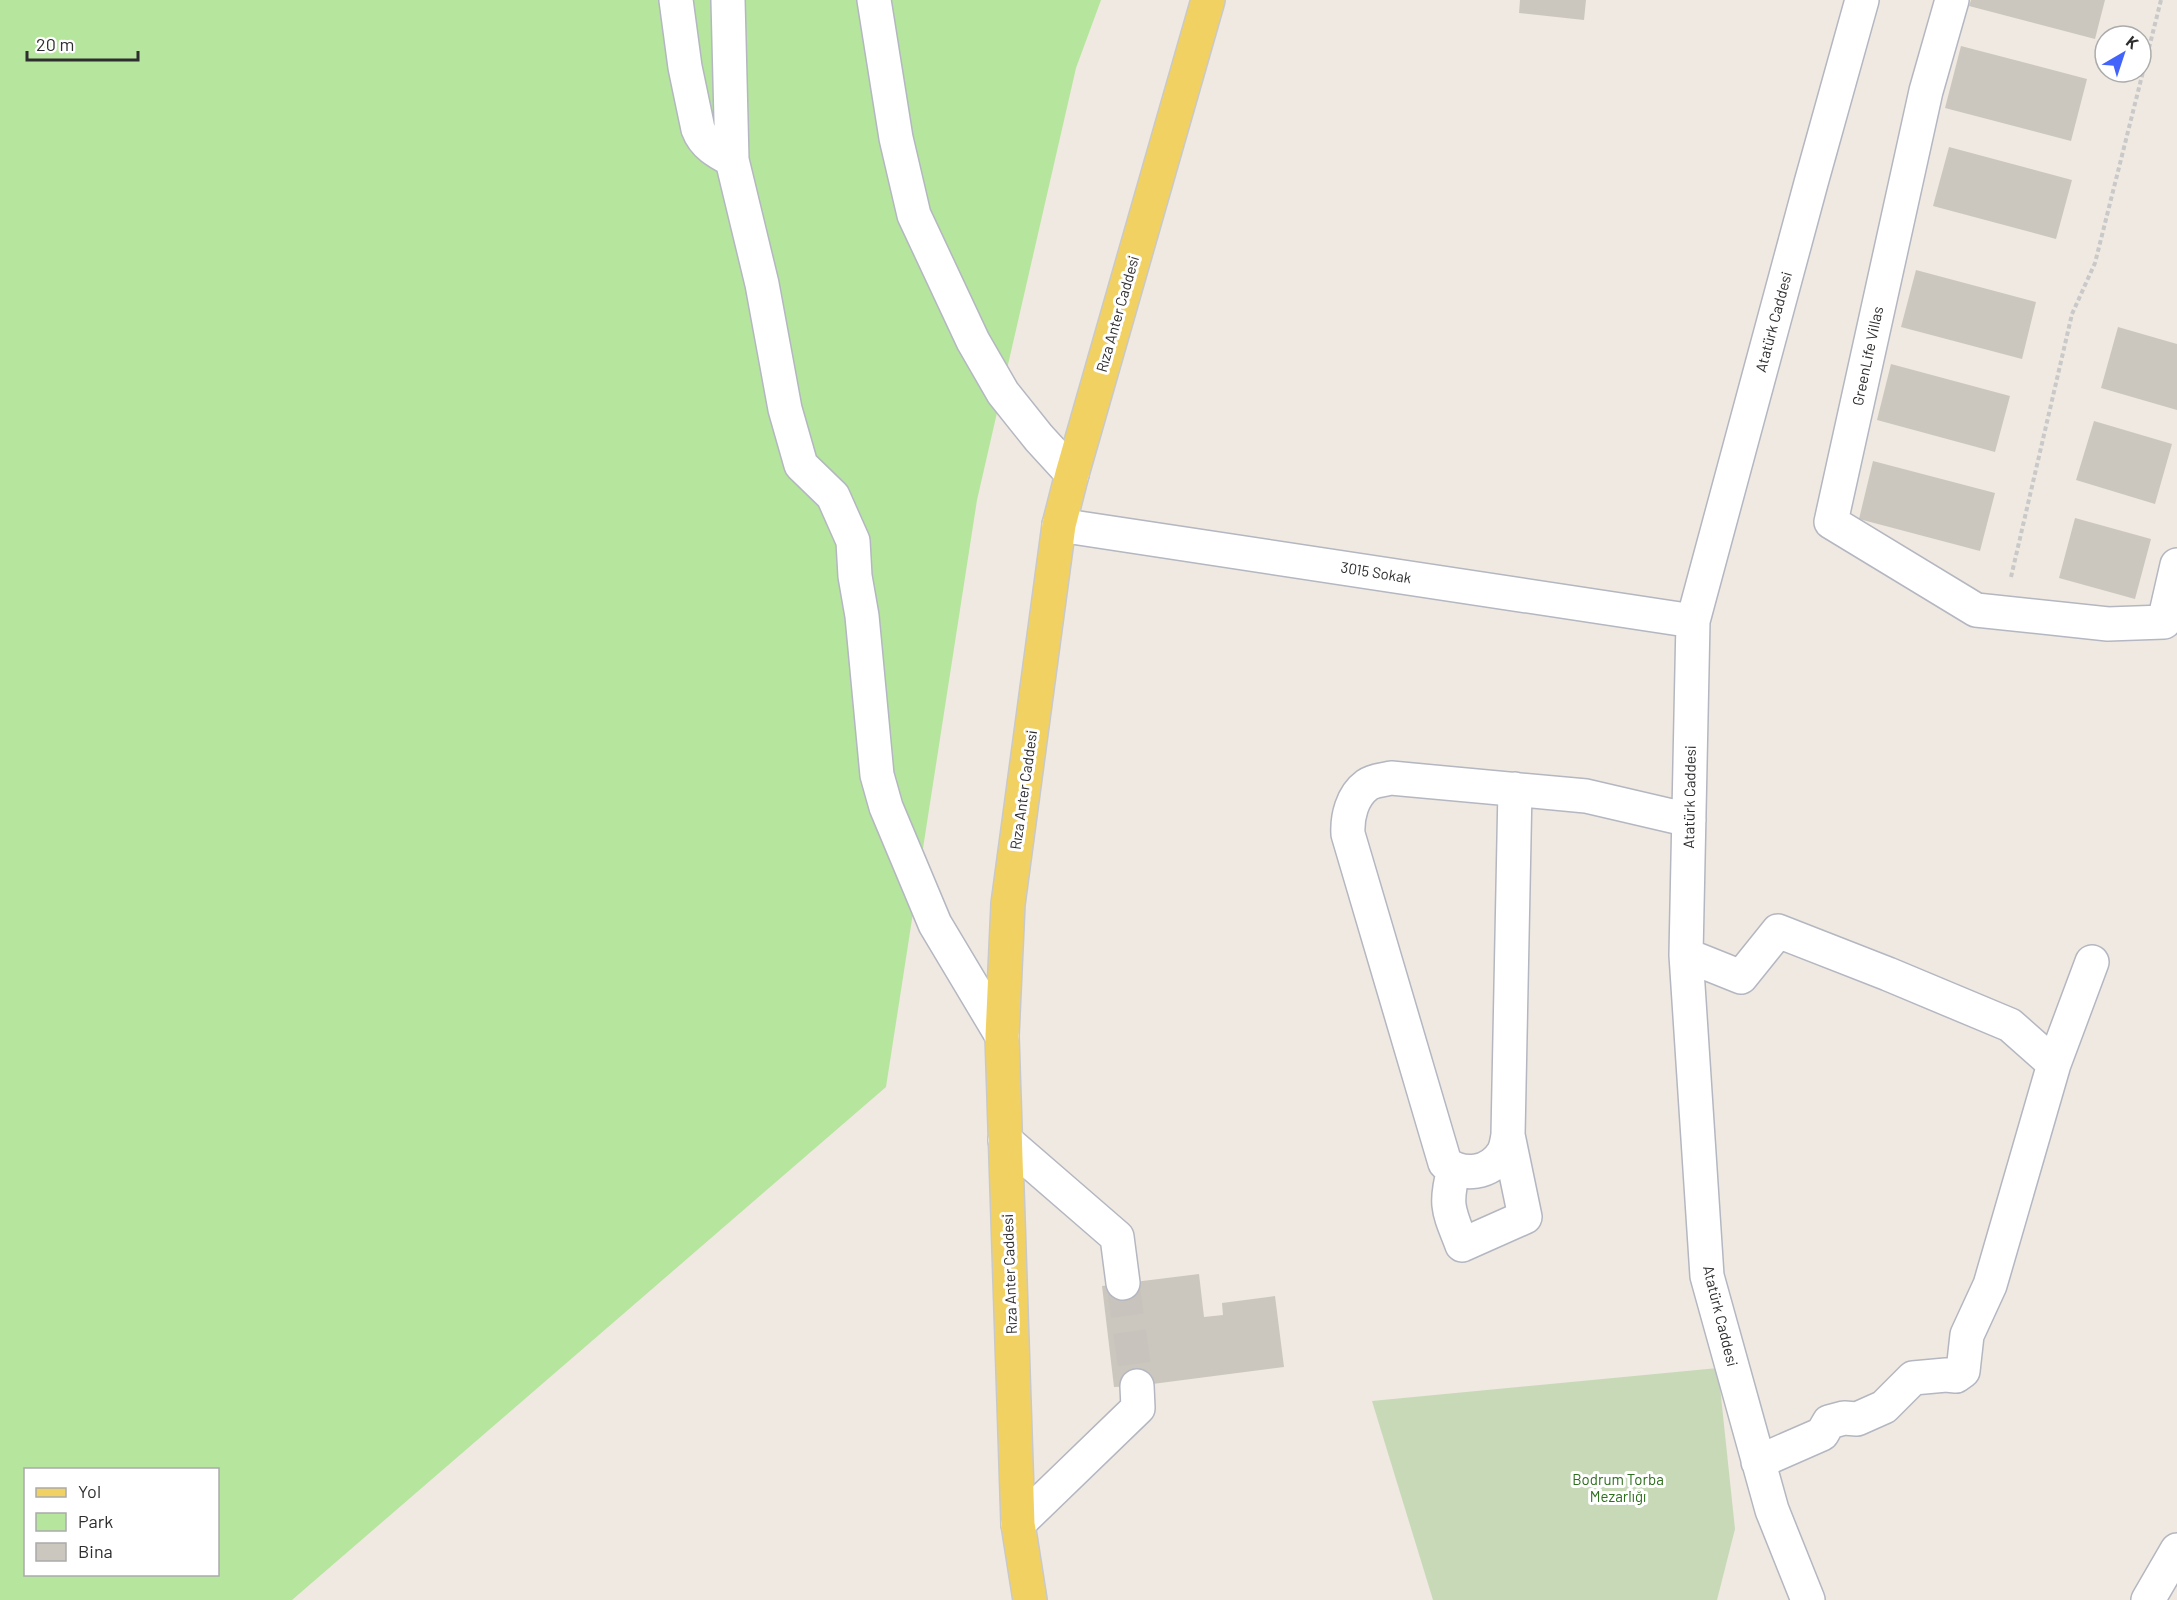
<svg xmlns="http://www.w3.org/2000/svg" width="2177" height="1600" viewBox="0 0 2177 1600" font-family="Barlow,sans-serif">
	<rect width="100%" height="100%" fill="#efe9e1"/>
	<path fill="#b6e59e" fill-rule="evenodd" d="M0 0H1101L1076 68 977 500 886 1087 292 1600H0ZM26 1470H218V1574H26Z"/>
	<path fill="#c8d9b8" d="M1718 1368 1735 1529 1717 1600H1433L1372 1401Z"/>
	<path fill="#cbc7bf" d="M1520 0H1586L1584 20 1519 13Z
		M1971 0H2105L2095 39 1969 6Z
		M1961 46 2087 79 2071 141 1945 108Z
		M1949 147 2072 180 2056 239 1933 206Z
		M1916 270 2036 302 2022 359 1901 327Z
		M2118 327 2177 344V410L2101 388Z
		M1891 364 2010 396 1995 452 1877 420Z
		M2094 421 2172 444 2155 504 2076 480Z
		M1873 461 1995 493 1980 551 1859 519Z
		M2075 518 2151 539 2135 599 2059 578Z
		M1199 1274 1204 1317 1223 1315 1222 1303 1275 1296 1284 1367 1137 1386 1114 1387 1102 1286Z"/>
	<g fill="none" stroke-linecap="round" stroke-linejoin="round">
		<path stroke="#c8c4bd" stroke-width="33" stroke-dasharray="33 16" stroke-linecap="butt" d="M1123 1283 1137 1386"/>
		<defs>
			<path id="minor" d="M676 0 685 67 698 129C704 145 717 152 732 160
				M728 0 732 160 762 284 785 409 801 465 833 496 853 541 855 576 862 616 877 775 886 807 935 924 1002 1036
				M874 0 896 138 914 215 973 341 1003 393 1039 438 1072 474
				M1952 0 1926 91 1831 522 1976 610 2108 624 2164 622 2177 565
				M1059 525 1693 621
				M1515 789 1508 1135C1507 1141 1506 1148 1503 1153 1490 1174 1463 1177 1445 1163L1348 834C1347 817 1352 796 1367 785 1374 780 1383 780 1391 778L1586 796 1689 820
				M1686 955 1741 977 1778 931 1888 974 2010 1025 2054 1064
				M1005 1140 1117 1237 1123 1283
				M1454 1169C1444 1206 1449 1211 1462 1245L1525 1217 1508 1135
				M1758 1462 1822 1434 1829 1422 1844 1418 1857 1419 1884 1407 1913 1378 1946 1375 1956 1376 1963 1371 1967 1335 1990 1285 2054 1064 2092 962
				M1018 1524 1138 1408 1137 1386
				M1808 1600 1772 1510 1707 1276 1686 955 1693 621 1811 183 1862 0
				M2148 1600 2177 1550"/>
			<path id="major" d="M1030 1600 1018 1524 1002 1036 1008 904 1059 525 1072 474 1208 0"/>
		</defs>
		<use href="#minor" stroke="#b4b7c1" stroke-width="36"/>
		<use href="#major" stroke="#c9c9c9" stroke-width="36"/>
		<path stroke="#c9c9c9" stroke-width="4" stroke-dasharray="4.5 3" stroke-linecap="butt" d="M2011 577 2072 314 2095 263 2161 0"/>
		<use href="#minor" stroke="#fff" stroke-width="33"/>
		<use href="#major" stroke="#f2d163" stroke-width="33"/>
	</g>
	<g text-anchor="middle" stroke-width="6" stroke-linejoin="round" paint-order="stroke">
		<g font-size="15" fill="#2e2e2e" stroke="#fff">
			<text transform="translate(1118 314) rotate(-74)" y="5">Rıza Anter Caddesi</text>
			<text transform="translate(1774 322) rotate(-75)" y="5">Atatürk Caddesi</text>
			<text transform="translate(1868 356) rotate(-78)" y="5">GreenLife Villas</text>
			<text transform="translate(1376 573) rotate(9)" y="5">3015 Sokak</text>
			<text transform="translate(1024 790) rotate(-82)" y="5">Rıza Anter Caddesi</text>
			<text transform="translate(1690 797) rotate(-89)" y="5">Atatürk Caddesi</text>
			<text transform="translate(1010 1274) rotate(-92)" y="5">Rıza Anter Caddesi</text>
			<text transform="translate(1720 1316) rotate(76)" y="5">Atatürk Caddesi</text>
		</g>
		<g font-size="15" fill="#2c6e1b" stroke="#fff">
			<text x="1618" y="1485">Bodrum Torba<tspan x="1618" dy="17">Mezarlığı</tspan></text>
		</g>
	</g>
	<rect x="24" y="1468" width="195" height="108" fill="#ffffff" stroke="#ababab" stroke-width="1.5"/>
	<rect x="36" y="1488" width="30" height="9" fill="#f2d163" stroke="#ababab" stroke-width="1.5"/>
	<text x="78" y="1498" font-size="18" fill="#2e2e2e">Yol</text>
	<rect x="36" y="1513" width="30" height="18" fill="#b6e59e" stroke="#ababab" stroke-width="1.5"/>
	<text x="78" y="1528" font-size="18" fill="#2e2e2e">Park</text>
	<rect x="36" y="1543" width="30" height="18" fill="#cbc7bf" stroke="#ababab" stroke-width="1.5"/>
	<text x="78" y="1558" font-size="18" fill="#2e2e2e">Bina</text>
	<g transform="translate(2123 54) rotate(39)"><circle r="28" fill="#ffffff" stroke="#ababab" stroke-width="1.5"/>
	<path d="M0-4.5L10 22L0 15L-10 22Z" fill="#4264fb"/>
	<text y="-9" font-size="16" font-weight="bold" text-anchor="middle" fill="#2e2e2e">K</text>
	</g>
	<path d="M27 51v9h111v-9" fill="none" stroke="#2e2e2e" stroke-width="3"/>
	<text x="36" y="51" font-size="18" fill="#2e2e2e" stroke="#ffffff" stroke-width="4.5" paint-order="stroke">20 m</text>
</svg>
